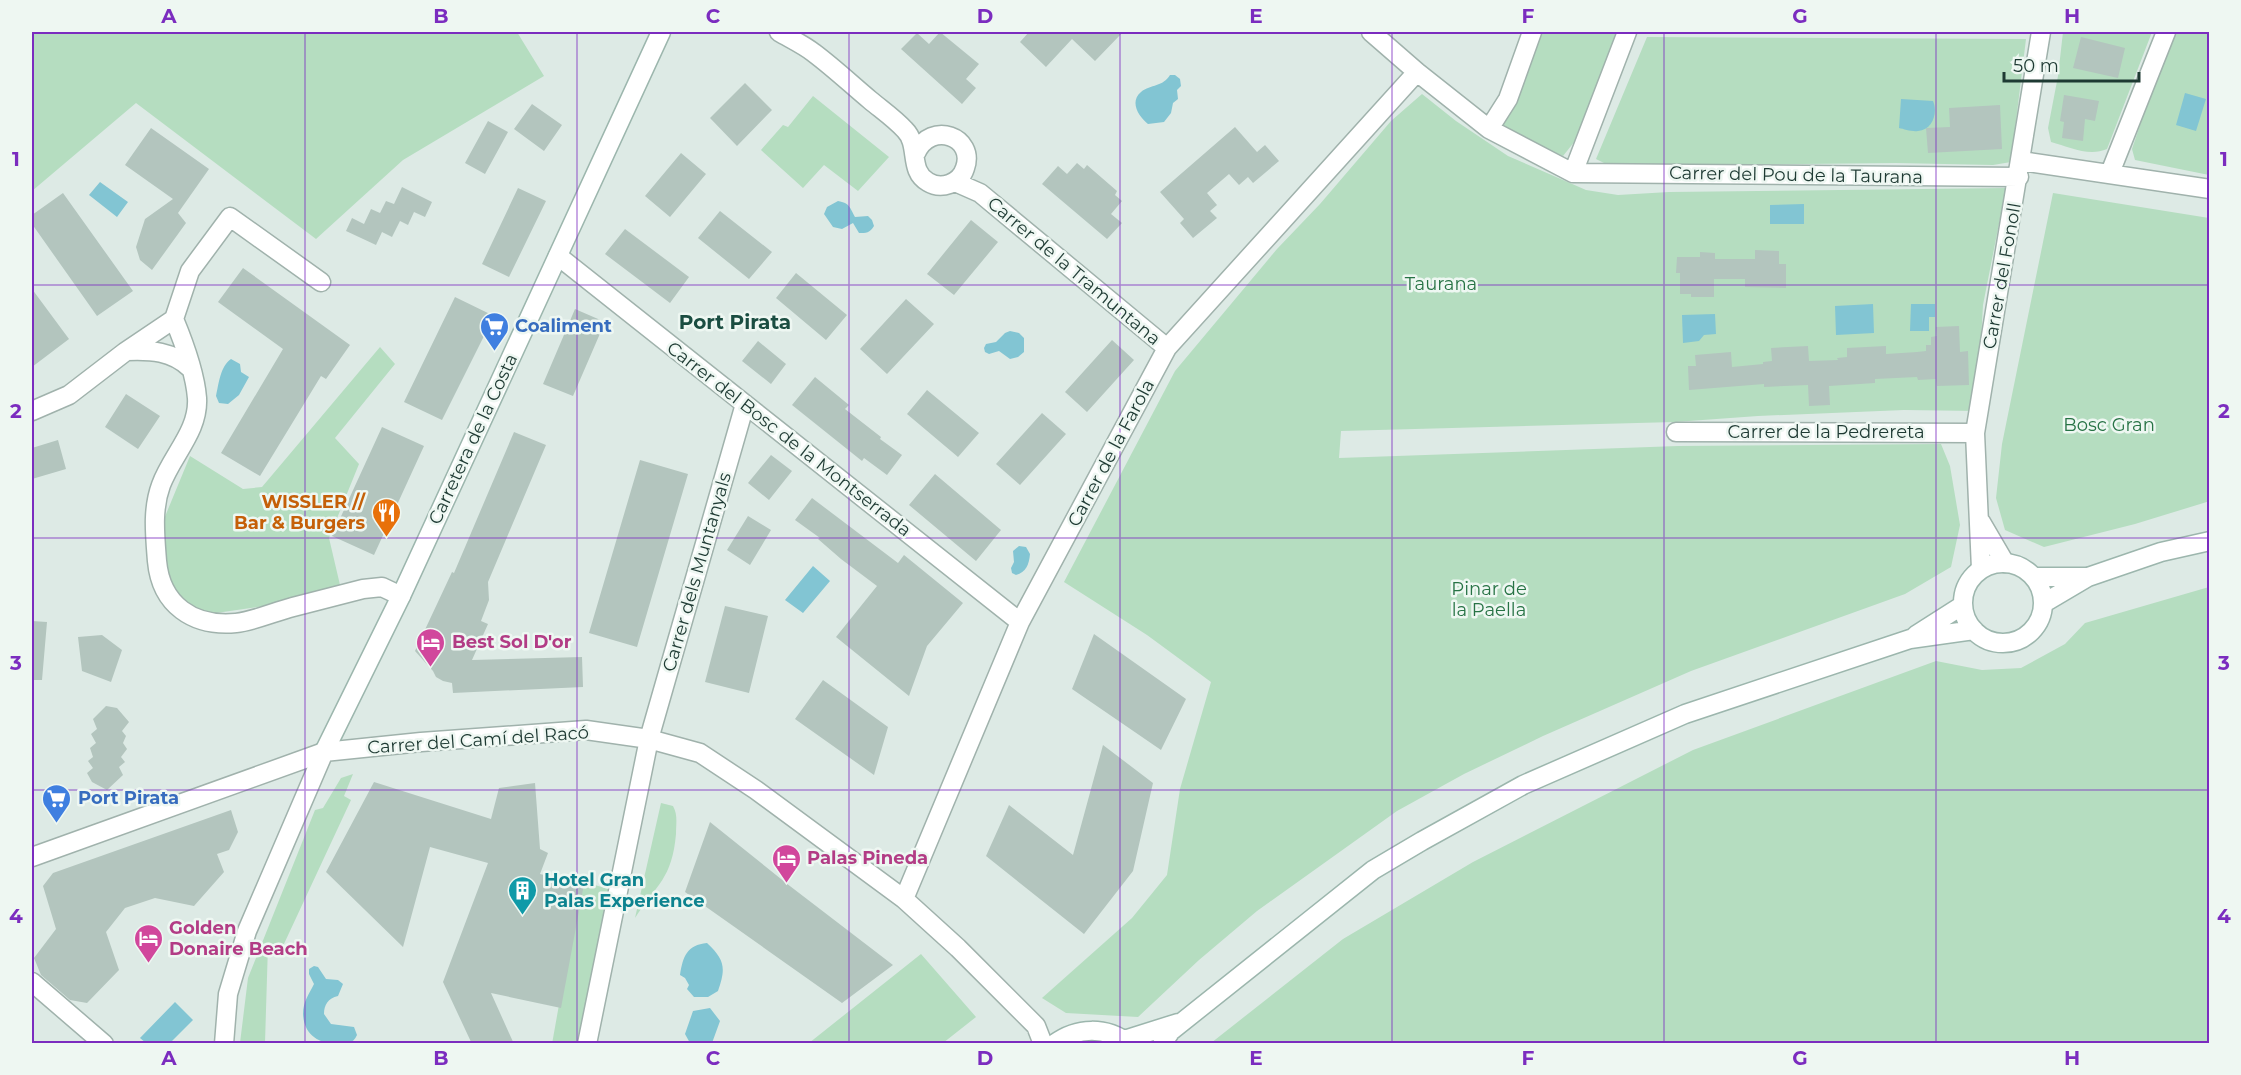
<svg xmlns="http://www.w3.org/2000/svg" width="2241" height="1075" viewBox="0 0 2241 1075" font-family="Montserrat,sans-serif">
	<rect width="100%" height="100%" fill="#ddeae5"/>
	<path fill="#b5ddc0" d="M32 32H517L544 76 403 160 316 239 136 103 32 191Z
		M1542 32H1619L1579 136 1563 156 1500 127 1523 85Z
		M2063 32H2152L2107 149C2089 157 2069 147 2051 142L2048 128 2058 76Z
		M2171 32H2209V175L2135 160 2132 149Z
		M1647 37 2026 39 2011 162 1993 165 1896 163 1610 166 1596 159Z
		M1422 94 1456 121 1508 156 1586 190 1618 195 1669 192 2006 188 1983 305 1977 411 1904 410 1758 416 1675 422 1341 431 1339 458 1678 446 1941 444 1950 466 1960 525 1951 567 1905 594 1691 671 1543 736 1464 774 1397 811 1257 911 1199 960 1138 1017 1066 1013 1042 998 1132 918 1167 875 1180 789 1211 682 1147 635 1064 582 1175 371 1277 249 1320 204 1391 121Z
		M813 96 889 157 858 191 824 165 803 188 761 150 783 125 788 127Z
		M2053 193 2209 218 2210 501 2135 524 2044 547 2005 530 1996 498 2002 444Z
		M380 347 395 364 335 438 359 464 329 538 340 585 286 603 209 614 179 603 164 570V519L190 456 243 489 262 487Z
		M2209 587V1043H1211L1343 939 1473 862 1693 750 1936 661 1982 670 2021 668 2065 644 2085 623Z
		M353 774 344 796 351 800 283 946 268 945 265 1043H240L248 978 315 810 323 808 341 778Z
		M661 803 673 806C678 815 676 823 676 834 672 879 657 884 635 918Z
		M581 881 612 890 581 1043 552 1044Z
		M921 954 976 1017 943 1043H809Z"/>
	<path fill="#82c5d3" d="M1170 75H1175L1180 79 1181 86 1177 90 1178 99 1173 103 1171 113 1164 122 1148 124C1139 117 1129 102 1141 92 1151 84 1163 87 1170 75Z
		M2185 93 2206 99 2196 131 2176 125Z
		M1901 99 1933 101C1938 112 1933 130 1918 131 1912 132 1904 129 1899 128Z
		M100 182 128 202 117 217 89 195Z
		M838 201C850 203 850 208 855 217L868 216 872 220 874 226C870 233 866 233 859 233L853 223 842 229 833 227 824 214 827 207Z
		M1804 204V224H1770V205Z
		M1873 304 1874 333 1836 335 1835 306Z
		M1911 304H1935V317H1929V331H1910Z
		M1715 314 1716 334 1704 335 1699 341 1683 343 1682 315Z
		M1010 331 1019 333 1024 338V352L1018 357 1010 359 999 351 989 354 985 352 984 348 986 344 996 342 1005 333Z
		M231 359 240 364 241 372 249 377 239 395 228 404 219 403 216 396C219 383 220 367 231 359Z
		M1019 546 1026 547 1030 554C1029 565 1026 572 1016 575L1012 573 1011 568 1014 562 1013 551Z
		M813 566 830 581 803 613 785 600Z
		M707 943C725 960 726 968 718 991L708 997H694L687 989 689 985 685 978 680 975C683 956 687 945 707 943Z
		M314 966 318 967 326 979 338 980 343 984 338 996C328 998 324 1005 324 1014L331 1024 354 1027 357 1035C353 1044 347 1044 338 1044 319 1044 304 1035 303 1014 303 1002 309 994 314 984L309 974V969Z
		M175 1002 193 1020 170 1043H146L140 1038Z
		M710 1008 720 1021 712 1043H690L685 1034 693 1011Z"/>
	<path fill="#b3c5be" d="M940 32 979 64 966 79 976 88 962 104 901 49 917 33 929 44Z
		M1029 32H1123L1095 61 1072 39 1046 67 1020 42Z
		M2081 37 2125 48 2118 78 2073 68Z
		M745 83 772 110 737 146 710 118Z
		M2064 95 2099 101 2095 121 2085 119 2083 141 2062 138 2064 122 2060 121Z
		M532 104 562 125 544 151 514 129Z
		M2000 105 2002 149 1928 153 1926 128 1950 127 1949 108Z
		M488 121 508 132 485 174 465 163Z
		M1235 127 1257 152 1265 145 1279 161 1253 183 1248 177 1239 185 1229 174 1207 193 1217 205 1210 211 1217 218 1193 238 1180 223 1184 219 1160 192Z
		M151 128 209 169 178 213 186 223 152 270 140 260 136 247 145 219 173 199 125 165Z
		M681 153 706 174 670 217 645 196Z
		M1077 163 1084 169 1087 165 1117 191 1115 195 1122 201 1111 214 1122 223 1107 239 1042 184 1058 166 1067 174Z
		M402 187 432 202 425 217 414 212 408 225 400 221 392 237 382 232 376 245 346 231 352 218 364 224 371 209 380 213 386 201 394 204Z
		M518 188 546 201 509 277 482 264Z
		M63 193 133 291 97 316 32 224V215Z
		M720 211 772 252 749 279 698 238Z
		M971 220 998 242 954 295 927 274Z
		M625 229 689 277 670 303 605 254Z
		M1755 250 1779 251V264H1786V288L1745 287V279H1714V297H1691V294H1680V273H1676L1677 257H1700V252L1715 253V259H1755Z
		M243 268 350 345 326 379 321 376 260 476 221 453 283 349 218 302Z
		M796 273 847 315 826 340 776 298Z
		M32 289 69 339 32 367Z
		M455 297 494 316 442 420 404 402Z
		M906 299 934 324 887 374 860 349Z
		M575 309 605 322 573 396 543 384Z
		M1959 326 1960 352 1968 351 1969 385 1937 386 1936 379 1918 380 1917 377 1875 379V383L1829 386 1830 405 1809 406 1808 385 1764 387V384L1689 390 1688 366H1696L1695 355 1731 352 1732 367 1763 364V362L1772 361 1771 348 1808 346 1809 361 1838 360 1837 358 1847 357V348L1886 346V354L1917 352 1926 351V345H1931V337L1937 336 1936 327Z
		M1112 340 1134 360 1087 412 1065 392Z
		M758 341 786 364 771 384 742 361Z
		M815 377 849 405 845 409 881 437 880 439 902 455 887 475 864 458 862 461 792 405Z
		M927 390 979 433 958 457 907 414Z
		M126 394 160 416 138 449 105 427Z
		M1042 413 1066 434 1020 485 996 464Z
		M382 427 424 446 374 555 332 536Z
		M514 432 546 445 488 582 489 600 481 621 488 624 472 660 582 657 583 687 453 693 452 683 443 681 436 677 433 671 415 651 452 572 454 573Z
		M58 440 66 469 32 479V448Z
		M771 455 792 471 769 500 748 483Z
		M640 460 688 474 637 647 589 633Z
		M935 474 1001 530 976 561 909 505Z
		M812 498 898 563 904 555 963 603 927 646 909 696 836 637 877 586 841 559 818 539 820 538 795 520Z
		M748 516 771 530 750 565 727 550Z
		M725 606 768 616 749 693 705 682Z
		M32 621 47 622 42 680H32Z
		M1094 634 1186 699 1161 750 1072 689Z
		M102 635 122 650 111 682 82 671 78 637Z
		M823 680 888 727 874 775 795 719Z
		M106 706 117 708 129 722 122 731 126 736 123 743 127 749 121 757 125 762 119 767 123 775 107 790 92 782 87 773 93 768 88 761 93 757 90 748 96 743 91 734 97 729 93 719Z
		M1103 745 1153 783 1133 871 1084 934 986 856 1009 805 1073 855Z
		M374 782 491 819 499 788 535 783 540 849 548 853 540 874 584 884 561 1008 491 993 514 1044H472L443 982 488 863 430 847 403 947 326 872Z
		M231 810 238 832 229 850 217 854 224 872 194 906 155 898 125 908 106 932 119 970 87 1003 70 1000 41 975 34 958 56 929 43 886 53 873Z
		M710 822 786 883 893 965 842 1003 685 892Z"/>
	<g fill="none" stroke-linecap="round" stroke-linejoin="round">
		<defs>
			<path id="street" d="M779 32C791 39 804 45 814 53 834 68 852 85 870 100 882 110 895 119 905 130 920 145 908 171 928 182 941 190 960 184 965 168 976 137 931 120 916 153
				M1371 32 1417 72 1489 129 1573 173 2019 177
				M1489 129 1508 99 1532 32
				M2021 161 2210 189
				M1573 173 1627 32
				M2110 173 2166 32
				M955 182 980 193 1167 348
				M558 256 1020 622
				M174 319C184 343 195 372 197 398 199 431 172 455 161 485 152 509 155 535 157 561 161 605 193 627 236 623 254 621 274 612 293 607 316 601 340 595 363 589L382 587 401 596
				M127 351C151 350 172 351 190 368
				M32 411 69 395 125 352 174 319 190 271 230 217 321 282
				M1676 432 1975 433
				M1981 522 2005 563
				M1981 569 1975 433 2041 32
				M32 857 324 752 421 742 586 730 649 739 700 753 756 790 904 899 958 948 1036 1026 1043 1044
				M904 899 1020 622 1167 348 1417 72
				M32 982 104 1044
				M224 1044 228 994 247 931 324 752
				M587 1044 649 739 745 404"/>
			<path id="secondary" d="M1963 603a40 40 0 1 1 80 0a40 40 0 1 1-80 0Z
				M2034 577H2086
				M2044 603 2088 577 2161 552 2210 541
				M1916 635 1963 605
				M324 752 401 596 661 32
				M1124 1040 1178 1023
				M1054 1044C1077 1027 1106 1026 1129 1044
				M1162 1044 1171 1031 1373 870 1422 841 1523 785 1685 714 1910 639 1974 630"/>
		</defs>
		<use href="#street" stroke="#a0b2ac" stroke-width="21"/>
		<use href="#secondary" stroke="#9cb6ad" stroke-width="21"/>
		<use href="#street" stroke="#fff" stroke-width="18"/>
		<use href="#secondary" stroke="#fff" stroke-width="18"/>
	</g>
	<path fill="none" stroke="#7b2cbf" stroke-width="1.5" stroke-opacity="0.55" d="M305 32V1044M577 32V1044M849 32V1044M1120 32V1044M1392 32V1044M1664 32V1044M1936 32V1044M32 285H2210M32 538H2210M32 790H2210"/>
	<defs>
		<symbol id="supermarket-pin" viewBox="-11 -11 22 30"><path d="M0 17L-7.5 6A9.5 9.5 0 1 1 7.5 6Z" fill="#3f7fe0" stroke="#eef7f2"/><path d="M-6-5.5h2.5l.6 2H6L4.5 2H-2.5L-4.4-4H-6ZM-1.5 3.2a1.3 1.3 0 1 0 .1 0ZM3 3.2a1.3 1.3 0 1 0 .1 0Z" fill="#fff"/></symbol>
		<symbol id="restaurant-pin" viewBox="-11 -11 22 30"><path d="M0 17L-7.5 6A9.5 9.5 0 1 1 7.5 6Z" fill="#e8710a" stroke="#eef7f2"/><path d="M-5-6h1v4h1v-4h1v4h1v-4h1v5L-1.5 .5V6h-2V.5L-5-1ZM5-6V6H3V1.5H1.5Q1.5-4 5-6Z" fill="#fff"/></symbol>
		<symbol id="hotel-pin" viewBox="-11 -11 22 30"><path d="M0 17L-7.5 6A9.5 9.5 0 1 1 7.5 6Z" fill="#d1479c" stroke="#eef7f2"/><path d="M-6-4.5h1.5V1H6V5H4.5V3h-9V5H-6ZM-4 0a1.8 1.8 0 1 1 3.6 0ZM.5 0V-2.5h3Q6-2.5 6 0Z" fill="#fff"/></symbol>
		<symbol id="building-pin" viewBox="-11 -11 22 30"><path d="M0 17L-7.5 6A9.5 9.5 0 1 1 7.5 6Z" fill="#0f9aa8" stroke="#eef7f2"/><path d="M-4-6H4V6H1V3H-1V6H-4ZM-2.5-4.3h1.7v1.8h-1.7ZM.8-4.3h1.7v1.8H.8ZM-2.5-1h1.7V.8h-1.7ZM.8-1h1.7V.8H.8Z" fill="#fff"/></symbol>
	</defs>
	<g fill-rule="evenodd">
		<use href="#supermarket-pin" x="478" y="310" width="33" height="45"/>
		<use href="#restaurant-pin" x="370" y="496" width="33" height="45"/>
		<use href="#hotel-pin" x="414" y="626" width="33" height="45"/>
		<use href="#supermarket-pin" x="40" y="782" width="33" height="45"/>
		<use href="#hotel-pin" x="770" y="842" width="33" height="45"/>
		<use href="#building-pin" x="506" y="874" width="33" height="45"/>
		<use href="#hotel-pin" x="132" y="922" width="33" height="45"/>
	</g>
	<g text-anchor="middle" stroke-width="5" stroke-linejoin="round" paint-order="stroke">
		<g font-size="18" fill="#1e3a33" stroke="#eef7f2">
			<text transform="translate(1796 175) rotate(1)" y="6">Carrer del Pou de la Taurana</text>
			<text transform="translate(1074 271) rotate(40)" y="6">Carrer de la Tramuntana</text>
			<text transform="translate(2002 276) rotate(-80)" y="6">Carrer del Fonoll</text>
			<text x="1826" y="438">Carrer de la Pedrereta</text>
			<text transform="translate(473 439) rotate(-65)" y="6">Carretera de la Costa</text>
			<text transform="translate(789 439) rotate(38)" y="6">Carrer del Bosc de la Montserrada</text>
			<text transform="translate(1111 453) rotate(-62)" y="6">Carrer de la Farola</text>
			<text transform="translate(697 572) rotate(-74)" y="6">Carrer dels Muntanyals</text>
			<text transform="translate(478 740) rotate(-4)" y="6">Carrer del Camí del Racó</text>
		</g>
		<g font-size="18" fill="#277345" stroke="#eef7f2">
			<text x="1441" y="290">Taurana</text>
			<text x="2109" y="431">Bosc Gran</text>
			<text x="1489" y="595">Pinar de<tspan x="1489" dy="21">la Paella</tspan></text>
		</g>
		<g font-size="18" font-weight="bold" fill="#366cbe" stroke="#eef7f2" text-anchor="start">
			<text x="515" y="332">Coaliment</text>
			<text x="78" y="804">Port Pirata</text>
		</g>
		<g font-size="18" font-weight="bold" fill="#c56008" stroke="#eef7f2" text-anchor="end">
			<text x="365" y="508">WISSLER //<tspan x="365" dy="21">Bar &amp; Burgers</tspan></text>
		</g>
		<g font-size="18" font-weight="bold" fill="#b23c85" stroke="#eef7f2" text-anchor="start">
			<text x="452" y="648">Best Sol D'or</text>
			<text x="807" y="864">Palas Pineda</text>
			<text x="169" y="934">Golden<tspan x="169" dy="21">Donaire Beach</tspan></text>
		</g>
		<g font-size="18" font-weight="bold" fill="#0d838f" stroke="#eef7f2" text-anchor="start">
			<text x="544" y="886">Hotel Gran<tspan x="544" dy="21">Palas Experience</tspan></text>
		</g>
		<g font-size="20" font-weight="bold" fill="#1a4d41" stroke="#eef7f2">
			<text x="735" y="329">Port Pirata</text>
		</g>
	</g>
	<rect width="2241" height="1075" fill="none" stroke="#eef7f2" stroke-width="66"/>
	<path d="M2004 72v9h135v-9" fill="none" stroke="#1e3a33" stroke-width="3"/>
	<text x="2013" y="72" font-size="18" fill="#1e3a33" stroke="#eef7f2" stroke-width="4.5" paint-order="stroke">50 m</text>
	<rect x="33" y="33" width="2175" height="1009" fill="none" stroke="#7b2cbf" stroke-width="2"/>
	<g font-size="20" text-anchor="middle" font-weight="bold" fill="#7b2cbf">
		<text x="169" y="23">A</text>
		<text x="441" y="23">B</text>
		<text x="713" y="23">C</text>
		<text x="985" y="23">D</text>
		<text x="1256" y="23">E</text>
		<text x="1528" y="23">F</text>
		<text x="1800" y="23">G</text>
		<text x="2072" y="23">H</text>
		<text x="16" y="166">1</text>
		<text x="2224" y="166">1</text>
		<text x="16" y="418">2</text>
		<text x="2224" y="418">2</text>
		<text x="16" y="670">3</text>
		<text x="2224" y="670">3</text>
		<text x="16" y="923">4</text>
		<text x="2224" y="923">4</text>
		<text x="169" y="1065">A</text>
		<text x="441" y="1065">B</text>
		<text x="713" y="1065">C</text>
		<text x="985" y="1065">D</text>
		<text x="1256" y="1065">E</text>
		<text x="1528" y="1065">F</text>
		<text x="1800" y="1065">G</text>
		<text x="2072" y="1065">H</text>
	</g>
</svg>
